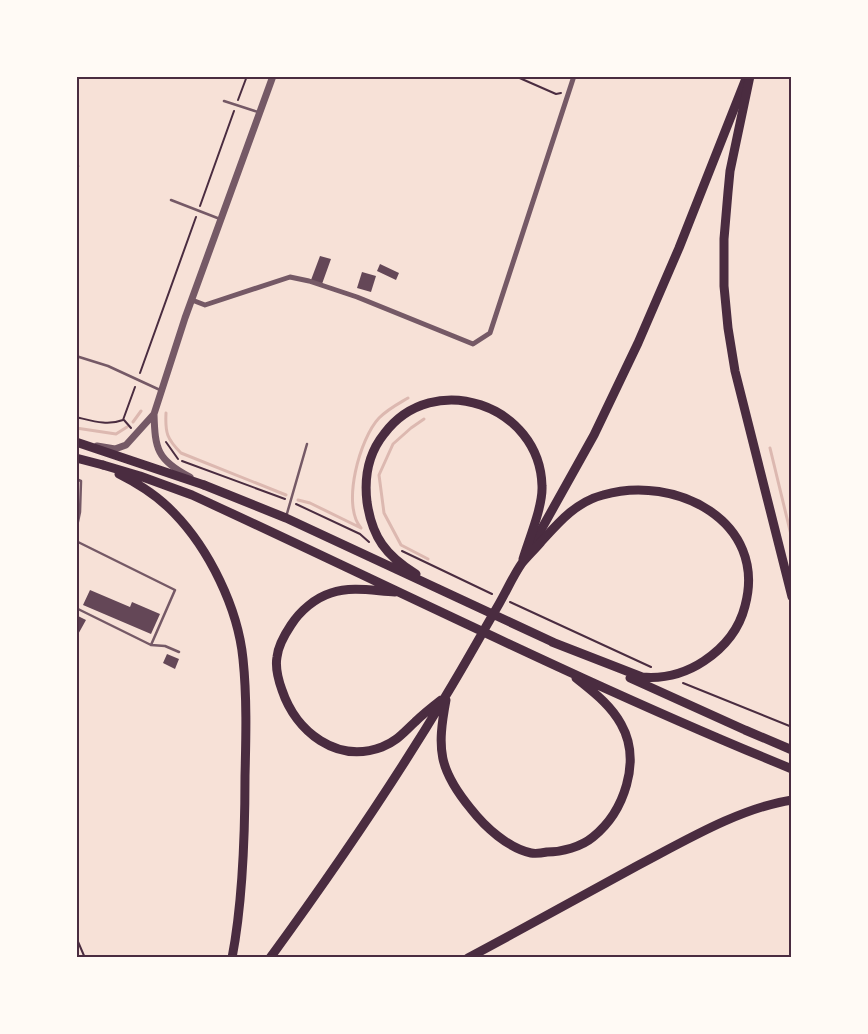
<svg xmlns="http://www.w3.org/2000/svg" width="868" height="1034" viewBox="0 0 868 1034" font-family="'Source Serif 4',serif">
	<rect width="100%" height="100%" fill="#f7e1d7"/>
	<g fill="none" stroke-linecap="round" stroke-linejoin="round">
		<path stroke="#dcb8b0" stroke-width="3" d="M166 413C165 433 167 439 181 453L286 495
			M424 419 411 428 393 444 379 475 384 513 401 545 428 559
			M133 422 141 411
			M76 428 116 434 127 427
			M770 448 792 539
			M298 500 310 503 361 528C341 505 360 438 379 418 388 409 398 404 408 398"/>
	</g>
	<path fill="#644757" d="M320 256 331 259 322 284 311 280Z
		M380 264 399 273 396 280 377 271Z
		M362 272 376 276 371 292 357 288Z
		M90 590 130 607 132 602 160 614 151 634 83 605Z
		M76 615 86 620 76 638Z
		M167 654 179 659 175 669 163 663Z"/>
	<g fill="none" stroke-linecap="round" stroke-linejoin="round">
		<path stroke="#4a2c40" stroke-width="2" d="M515 76 556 94 561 93
			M238 100 247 76
			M200 206 234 111
			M140 373 196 217
			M76 417C93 421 107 426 123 420L135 387
			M124 420 131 428
			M166 442 178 459
			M182 461 285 499
			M296 504 360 534 369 542
			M402 551 492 594
			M510 602 651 667
			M683 683 792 727
			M76 937 85 958"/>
		<path stroke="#755966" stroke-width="2.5" d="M224 101 258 112
			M76 165 78 166 76 173
			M171 200 220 219
			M76 356 108 366 160 390
			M76 479 81 481 80 512 76 531
			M286 517 307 444
			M76 541 175 590 151 645
			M76 608 151 645 165 646 179 652"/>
		<path stroke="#755966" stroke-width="5" d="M192 300 205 305 290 277 309 281 357 297 473 344 490 333 574 76"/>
		<path stroke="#755966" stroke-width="7" d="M154 414C155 449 157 460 190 477
			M97 446 115 449 126 445 154 414 185 318 273 76"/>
		<path stroke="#4a2c40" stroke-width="9" d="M76 442 204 485
			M76 458 103 465
			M527 555 594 435 638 343 679 248 747 76"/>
		<path stroke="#4a2c40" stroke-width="9" d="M750 76 730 171 728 192 724 239V286L728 328 735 371 792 597
			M103 465 140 476 192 495C392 587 588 686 792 769
			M119 474C139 484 158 496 174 513 209 549 238 608 243 659 247 697 246 737 245 776 245 834 243 901 232 958
			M204 485 286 518 557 644
			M416 574C386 556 372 537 367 502 364 477 368 454 384 434 433 368 540 405 542 486 543 506 529 539 523 559
			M395 592C374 591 352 586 331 593 315 598 300 611 291 625 285 634 278 646 277 657 275 668 278 679 282 690 296 732 337 764 382 747 397 741 403 733 415 722 423 714 432 707 441 700
			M630 678 745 730 792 750
			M446 700C437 749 438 769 471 809 485 827 508 848 531 853 536 854 542 853 547 852 562 852 581 847 593 837 624 812 642 761 621 724 610 704 593 692 576 678
			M270 958C332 873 391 787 445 697 464 666 481 635 499 604 507 590 513 576 522 563 528 556 535 549 541 542 559 522 576 502 603 495 675 474 768 521 745 606 739 630 725 647 704 661 686 673 665 679 642 677L552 642
			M468 958C524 928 580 897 635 867 683 842 739 808 792 800"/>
	</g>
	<rect width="868" height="1034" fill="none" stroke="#fffaf5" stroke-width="155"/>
	<rect x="78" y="78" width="712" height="878" fill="none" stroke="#4a2c40" stroke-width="2"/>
</svg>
